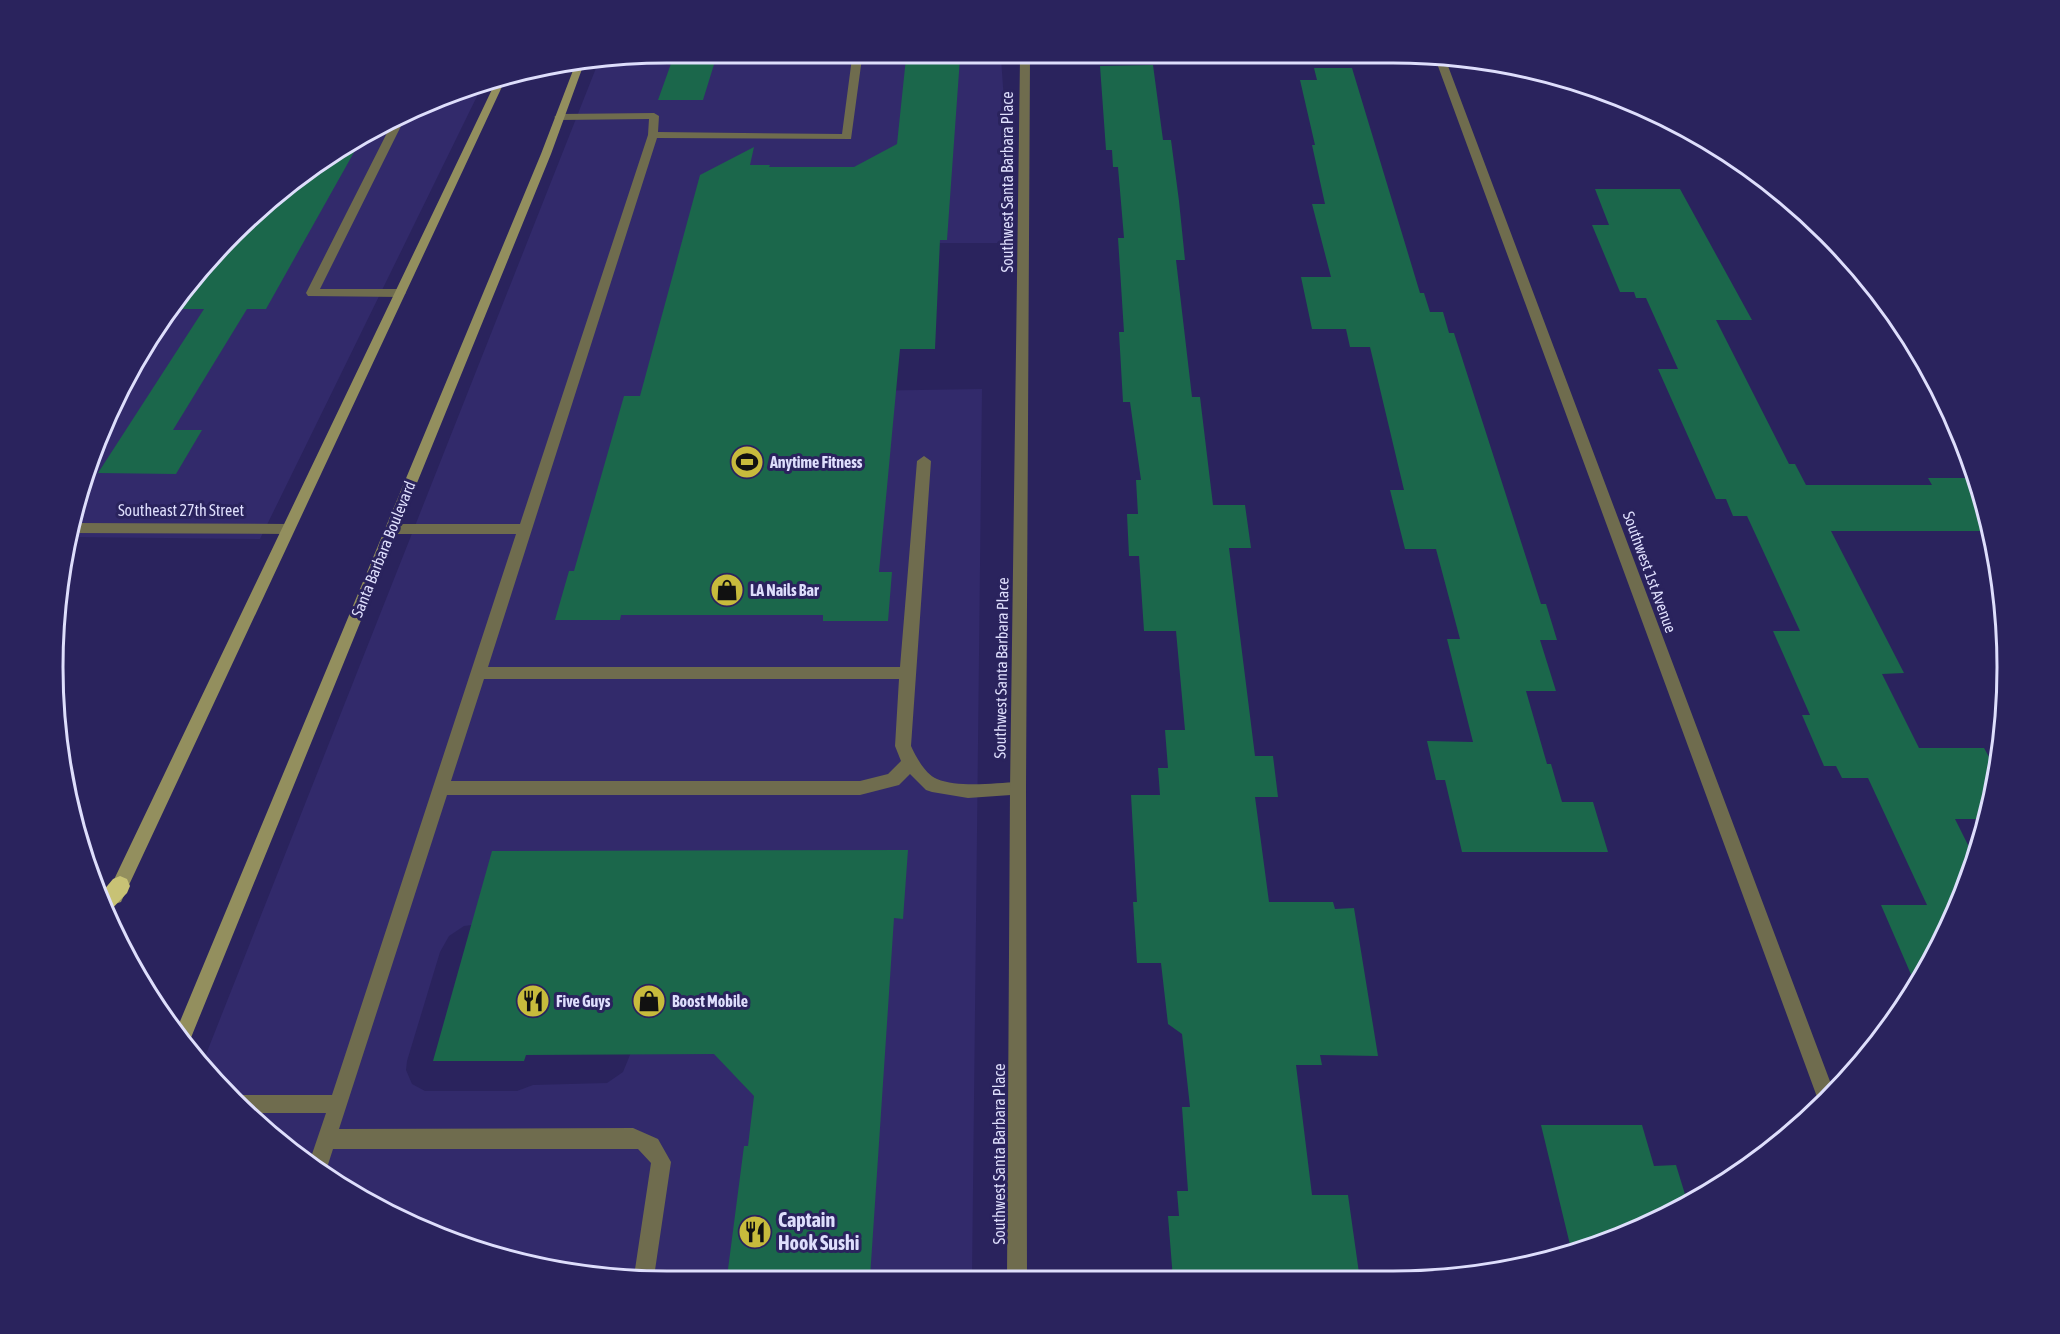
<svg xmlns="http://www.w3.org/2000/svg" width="2060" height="1334" viewBox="0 0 2060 1334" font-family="'Asap Condensed',sans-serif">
	<rect width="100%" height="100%" fill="#2a235d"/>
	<path fill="#322a6b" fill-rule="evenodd" d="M600 58H1001L1014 243H761L729 393 982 389 972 1278 587 1276 432 1235 359 1199 262 1129 203 1062ZM472 925 650 951 630 1055 623 1072 607 1083 533 1085 517 1091H425L412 1084 406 1070 407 1061 440 952 449 936 464 926Z
		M484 82 260 539 72 537 85 469 135 360 180 293 233 232 325 156 470 85Z"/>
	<path fill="#1b674b" d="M673 58H716L703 100H658Z
		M906 58H960L947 240H940L935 349H900L879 572H892L888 621H823V615H621L620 620H555L569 571H574L624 396H640L700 175 754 147 750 165H770L769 167H854L897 144Z
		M1153 65 1163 140H1171L1179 201 1185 260H1176L1192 397H1200L1213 505H1245L1251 548H1229L1255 756H1273L1278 797H1255L1269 902H1333L1335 909 1354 908 1378 1056 1320 1055 1322 1065H1296L1312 1195H1348L1360 1280 1173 1279 1168 1216H1179L1177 1191H1188L1182 1107H1190L1182 1034 1168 1024 1161 963H1137L1133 902H1137L1131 795H1160L1158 768H1168L1165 730H1185L1176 631H1144L1139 556H1129L1127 514H1138L1136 480H1141L1130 402H1123L1119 332H1124L1118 238H1124L1118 167H1113L1112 150H1106L1100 66Z
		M1314 68H1352L1420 293H1424L1430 312H1443L1449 333H1454L1541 604H1546L1557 640H1540L1556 691H1526L1547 764H1551L1562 802H1593L1608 852H1462L1445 780H1436L1427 741 1473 742 1447 639H1460L1436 549H1405L1390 490H1404L1370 347H1350L1346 329H1312L1301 277H1331L1312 204H1325L1312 145H1315L1300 80H1317Z
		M362 138 266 309H247L173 430H202L176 474 98 473 204 309H169L180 293 233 232 325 156Z
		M1595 189H1680L1752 320H1716L1789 464H1795L1806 485H1932L1928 478H1975L1986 508 1990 531H1831L1904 673 1882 674 1919 748H1984L1997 771 1986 819H1955L1976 861 1925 974 1916 986 1881 905H1927L1868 778H1842L1836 766H1824L1802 715H1810L1773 631H1800L1747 516H1733L1726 499H1716L1658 369H1678L1646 298H1636L1634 292H1620L1592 225H1609Z
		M908 850 903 919 894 918 870 1278 727 1277 744 1146H748L754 1096 714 1054 526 1055 524 1061H433L492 851Z
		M1541 1125H1642L1654 1166 1676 1165 1688 1204 1665 1218 1572 1253Z"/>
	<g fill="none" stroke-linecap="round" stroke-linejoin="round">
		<path fill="#6f6c4e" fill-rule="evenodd" d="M852 58H862L851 139 657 138 488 667H900L917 461 924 456 931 461 911 746C916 757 925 774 937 779 959 788 995 783 1018 782L1024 784 1026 789 1024 794 968 798 932 792 926 790 910 774 899 785 860 795H447L339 1129 633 1128 658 1139 671 1162 654 1277 634 1276 651 1163 638 1149H333L325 1174 309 1163 326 1113H248L234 1097 240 1095H332L516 534H391L384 529 391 524H520L648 135 649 119 559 120 554 117 559 114 654 113 659 116 658 132 842 134ZM484 679H899L895 746 901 761 888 774 860 781H451Z
			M403 118 404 120 320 289H400L406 293 400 297 308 296 306 293 392 123Z"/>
		<path fill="#6f6c4e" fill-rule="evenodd" d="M1020 58H1030L1026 789 1027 1278H1007L1010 789Z
			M1435 58H1445L1834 1092 1820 1105Z
			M75 523 288 524 295 529 288 534 74 533Z"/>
		<path fill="#938f5e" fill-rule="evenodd" d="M586 58 551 154 188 1045 176 1031 541 154 577 60Z
			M507 76 121 902 115 904 109 902 106 896 109 890 497 79Z"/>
		<path fill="#c8c275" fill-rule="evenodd" d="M120 876 127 879 130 886 127 893 106 915 98 897 113 879Z"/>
	</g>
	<defs>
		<symbol id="stadium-disc" viewBox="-11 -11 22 22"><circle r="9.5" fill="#c7bb3c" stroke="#2a235d"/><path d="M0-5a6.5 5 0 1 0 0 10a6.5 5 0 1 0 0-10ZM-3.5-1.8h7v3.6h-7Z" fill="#111"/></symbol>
		<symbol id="shop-disc" viewBox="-11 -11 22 22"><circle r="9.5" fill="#c7bb3c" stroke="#2a235d"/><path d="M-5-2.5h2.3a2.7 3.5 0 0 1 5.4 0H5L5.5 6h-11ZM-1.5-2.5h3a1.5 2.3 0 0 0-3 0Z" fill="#111"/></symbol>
		<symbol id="restaurant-disc" viewBox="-11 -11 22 22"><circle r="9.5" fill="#c7bb3c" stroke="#2a235d"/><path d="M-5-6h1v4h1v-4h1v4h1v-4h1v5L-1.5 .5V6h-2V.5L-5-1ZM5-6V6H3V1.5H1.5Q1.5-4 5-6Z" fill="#111"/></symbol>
	</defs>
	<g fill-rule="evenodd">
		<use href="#stadium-disc" x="728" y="443" width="38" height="38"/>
		<use href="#shop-disc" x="708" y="571" width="38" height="38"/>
		<use href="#restaurant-disc" x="514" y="982" width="38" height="38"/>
		<use href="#shop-disc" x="630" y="982" width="38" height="38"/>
		<use href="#restaurant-disc" x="736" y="1213" width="38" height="38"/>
	</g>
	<g text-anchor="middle" stroke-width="6" stroke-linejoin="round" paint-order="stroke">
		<g font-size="16" fill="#dedefc" stroke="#2a235d">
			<text transform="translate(1007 182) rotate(-90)" y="6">Southwest Santa Barbara Place</text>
			<text x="181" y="516">Southeast 27th Street</text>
			<text transform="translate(383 549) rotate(-68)" y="6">Santa Barbara Boulevard</text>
			<text transform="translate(1650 572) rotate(70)" y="6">Southwest 1st Avenue</text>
			<text transform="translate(1001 668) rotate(-89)" y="6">Southwest Santa Barbara Place</text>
			<text transform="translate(999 1154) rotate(-90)" y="6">Southwest Santa Barbara Place</text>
		</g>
		<g font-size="16" font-weight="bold" fill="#dedefc" stroke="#2a235d" text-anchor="start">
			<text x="770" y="468">Anytime Fitness</text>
			<text x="750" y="596">LA Nails Bar</text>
			<text x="556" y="1007">Five Guys</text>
			<text x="672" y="1007">Boost Mobile</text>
		</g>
		<g font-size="20" font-weight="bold" fill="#dedefc" stroke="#2a235d" text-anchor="start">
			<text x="778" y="1227">Captain<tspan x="778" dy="23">Hook Sushi</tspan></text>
		</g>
	</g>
	<path d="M0 0H2060V1334H0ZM667 63H1393A604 604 0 0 1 1997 667V667A604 604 0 0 1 1393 1271H667A604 604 0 0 1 63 667V667A604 604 0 0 1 667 63Z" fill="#2a235d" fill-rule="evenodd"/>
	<path fill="none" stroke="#dedefc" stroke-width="3" d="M667 63H1393A604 604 0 0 1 1997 667V667A604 604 0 0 1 1393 1271H667A604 604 0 0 1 63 667V667A604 604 0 0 1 667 63Z"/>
</svg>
